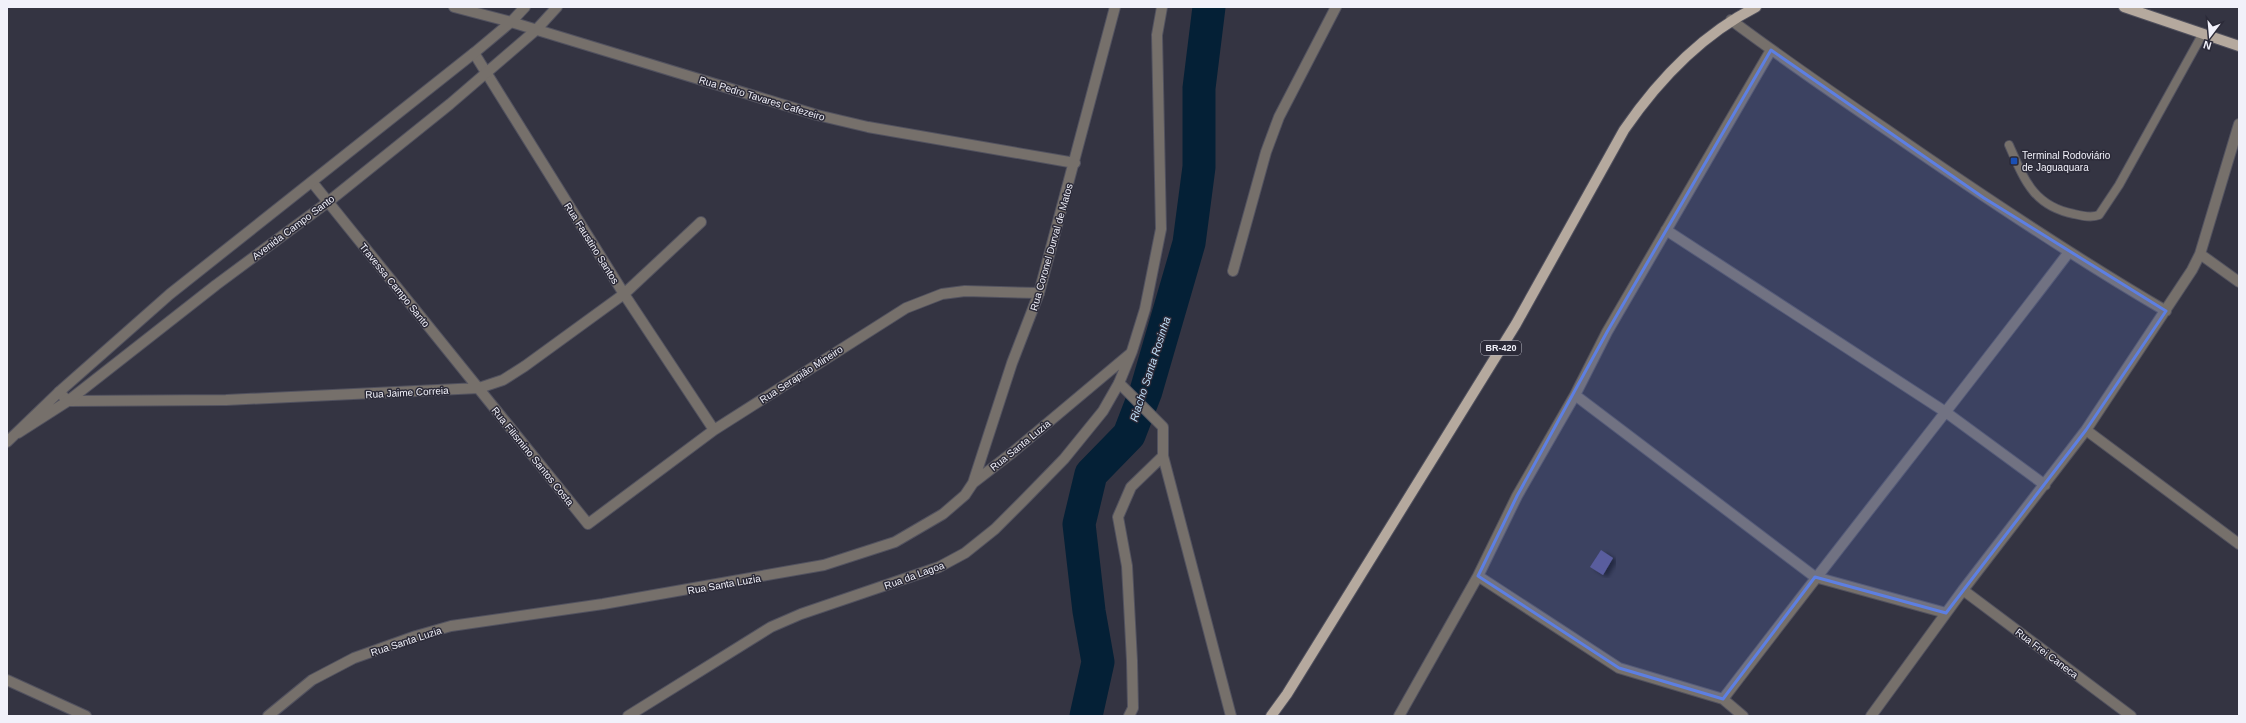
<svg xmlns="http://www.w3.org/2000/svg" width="2246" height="723" viewBox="0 0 2246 723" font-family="Helvetica,sans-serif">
	<defs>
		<filter id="shadow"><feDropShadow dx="4.5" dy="2.5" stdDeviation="2" flood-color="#0009"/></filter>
	</defs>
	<rect width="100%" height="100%" fill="#343442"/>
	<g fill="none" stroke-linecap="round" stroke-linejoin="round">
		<path stroke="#042036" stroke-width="33" d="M1086 716 1098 662 1089 611 1079 524 1091 474 1129 435 1146 391 1189 243 1199 167V88L1209 7"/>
	</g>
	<path fill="#59558e" filter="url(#shadow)" d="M1601 550 1613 558 1603 575 1590 567Z"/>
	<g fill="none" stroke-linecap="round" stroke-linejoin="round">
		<defs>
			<path id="service" d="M2009 145C2024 179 2033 206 2074 214 2082 216 2092 218 2099 215L2119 185 2202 35"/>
			<path id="minor" d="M1731 20C1782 58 1834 94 1887 130 1978 193 2070 255 2166 311
				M474 53 624 294 714 430
				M312 182 588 524 714 430 906 308 942 294 965 291 1039 293
				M1666 230 1947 413 2045 485
				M2200 254 2239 282
				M1233 271 1266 152 1279 117 1336 7
				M1119 383 1163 427V456L1231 716
				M59 392 68 401 226 400 479 388 503 380 525 366 624 294 701 222
				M1575 395 1815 577 1946 613
				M2086 430 2239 544
				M1478 576 1619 668 1723 699 1743 716
				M1963 590 2131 716
				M7 680 86 716
				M1723 699C1837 549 1955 402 2069 252
				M1129 716 1133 708 1132 661 1127 566 1118 517 1131 487 1163 456
				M1399 716 1478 576 1517 496 1575 395 1607 332 1771 50
				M1871 716 1963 590 2086 430 2192 270 2200 254 2239 124"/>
			<path id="tertiary" d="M454 7 511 22 817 115 868 127 1075 163
				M18 433 68 401 216 285 328 202 450 104 536 30 557 7
				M7 442 59 392 170 294 474 53 511 22 525 7
				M973 483 1012 363 1039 293 1115 7
				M268 716 312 680 354 658 416 636 451 626 603 604 824 565 895 542 943 514 965 495 973 483 1013 452 1131 353
				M628 716 771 627 801 614 939 567 965 553 995 529 1024 500 1064 459 1103 411 1119 383 1132 351 1145 309 1161 229 1157 35 1162 7"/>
			<path id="primary" d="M2124 7 2239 46
				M1271 716 1287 694 1516 324 1624 130C1659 79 1701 35 1756 7"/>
		</defs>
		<use href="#service" stroke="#52525f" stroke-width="10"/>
		<use href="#minor" stroke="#52525f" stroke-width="12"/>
		<use href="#tertiary" stroke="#52525f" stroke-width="12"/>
		<use href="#primary" stroke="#52525f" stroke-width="12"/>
		<use href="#service" stroke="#76706b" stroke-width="8"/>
		<use href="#minor" stroke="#76706b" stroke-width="10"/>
		<use href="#tertiary" stroke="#76706b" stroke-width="10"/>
		<use href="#primary" stroke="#b5a99e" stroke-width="10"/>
	</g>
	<path fill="#5d7fe2" fill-opacity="0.2" stroke="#5d7fe2" stroke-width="3" stroke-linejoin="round" d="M1771 50 1984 198 2166 311 2086 430 1946 613 1815 577 1723 699 1619 668 1478 576 1517 496 1607 332Z"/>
	<rect fill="#1a4fb4" stroke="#2b2a38" stroke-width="1.5" x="2010" y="157" width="8" height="8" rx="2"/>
	<g text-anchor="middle" stroke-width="3" stroke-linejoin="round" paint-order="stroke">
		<rect fill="#2b2a38" stroke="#b6b5c0" stroke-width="1" x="1481" y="341" width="40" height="14" rx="3"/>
		<g font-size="9" font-weight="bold" fill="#f1f1fa">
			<text x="1501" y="351">BR-420</text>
		</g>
		<g font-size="10" fill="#f1f1fa" stroke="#2b2a38">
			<text transform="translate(762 98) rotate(17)" y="4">Rua Pedro Tavares Cafezeiro</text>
			<text transform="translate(293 227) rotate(-37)" y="4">Avenida Campo Santo</text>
			<text transform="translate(592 243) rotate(58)" y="4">Rua Faustino Santos</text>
			<text transform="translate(1051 247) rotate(-74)" y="4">Rua Coronel Durval de Matos</text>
			<text transform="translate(395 285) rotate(51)" y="4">Travessa Campo Santo</text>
			<text transform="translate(801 374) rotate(-33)" y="4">Rua Serapião Mineiro</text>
			<text transform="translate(407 392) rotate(-3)" y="4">Rua Jaime Correia</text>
			<text transform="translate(1020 445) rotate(-39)" y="4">Rua Santa Luzia</text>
			<text transform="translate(533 456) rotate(51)" y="4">Rua Filismino Santos Costa</text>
			<text transform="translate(914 575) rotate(-20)" y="4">Rua da Lagoa</text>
			<text transform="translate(724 584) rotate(-10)" y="4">Rua Santa Luzia</text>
			<text transform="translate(406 641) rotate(-18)" y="4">Rua Santa Luzia</text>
			<text transform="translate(2047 653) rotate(37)" y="4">Rua Frei Caneca</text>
		</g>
		<g font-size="10" fill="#f1f1fa" stroke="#2b2a38" text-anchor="start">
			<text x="2022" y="159">Terminal Rodoviário<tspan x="2022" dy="12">de Jaguaquara</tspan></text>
		</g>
		<g font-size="11" font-style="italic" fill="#c1dff9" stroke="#2b2a38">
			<text transform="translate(1150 369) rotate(-72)" y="4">Riacho Santa Rosinha</text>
		</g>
	</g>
	<rect width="2246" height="723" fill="none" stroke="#f1f1fa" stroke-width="16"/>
	<g transform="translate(2210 36) rotate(196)" stroke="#2b2a38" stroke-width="3" paint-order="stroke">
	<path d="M0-3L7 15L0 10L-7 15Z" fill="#f1f1fa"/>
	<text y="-6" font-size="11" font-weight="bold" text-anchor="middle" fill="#f1f1fa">N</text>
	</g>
</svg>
